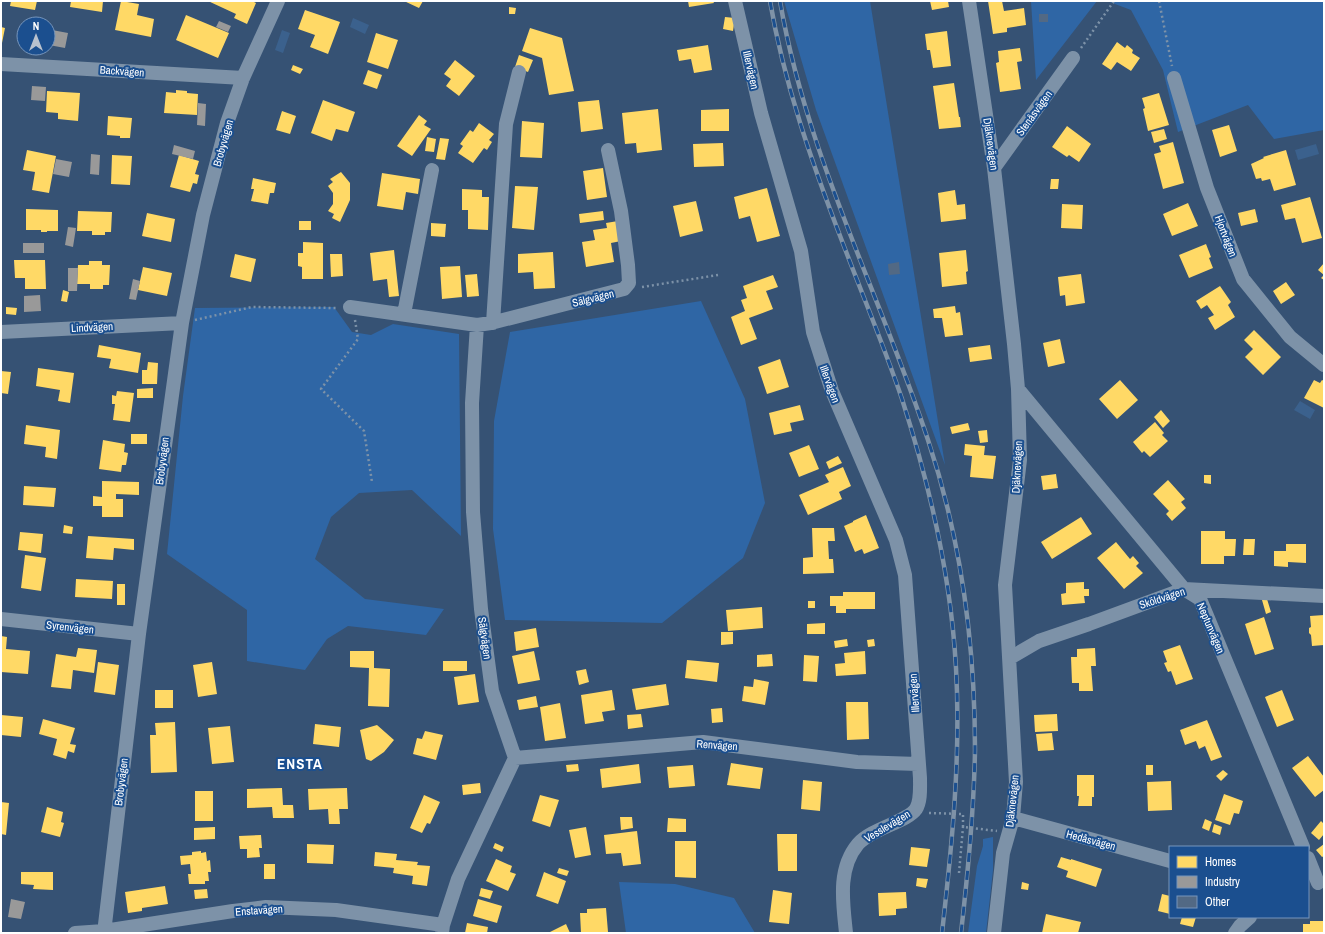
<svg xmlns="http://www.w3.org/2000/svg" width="1325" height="934" viewBox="0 0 1325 934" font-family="'Archivo Narrow',sans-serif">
	<rect width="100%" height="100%" fill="#365274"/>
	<path fill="#2f66a5" d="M784 1H870L945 465 816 110Z
		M1031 1H1097L1036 80Z
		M1107 1H1324V130L1274 139 1248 105 1178 132 1163 70 1131 10Z
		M701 301 745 399 765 503 743 558 662 623 505 620 493 529 494 421 510 332Z
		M334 307 352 332 371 335 393 324 459 334 461 536 412 490 359 493 331 517 315 559 365 599 444 609 426 635 348 626 327 639 305 670 247 661V610L167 554 183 396 195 308Z
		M993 837V870L986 933H968L977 866 983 846V839Z
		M619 882 675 884 734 898 755 933H626Z"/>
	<path fill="#3b618d" d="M353 18 369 25 365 34 350 27Z
		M282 30 290 33 283 53 275 50Z
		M1316 144 1319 154 1298 160 1295 150Z
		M1300 401 1315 410 1310 419 1294 410Z"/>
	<path fill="#ffd966" d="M11 1H37L35 10 10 6Z
		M71 1H103L102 12 70 7Z
		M121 1 139 4 137 15 154 19 151 37 115 30Z
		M208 1H252L256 3 247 24 234 18 236 14Z
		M404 1H423L419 8Z
		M688 1H713L714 3 689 7Z
		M930 1H948L949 7 932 10Z
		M988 1H1002L1004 11 1024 8 1026 25 1007 28V32L993 34Z
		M509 7 516 8 515 14H509Z
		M305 10 340 22 328 54 310 47 315 35 298 29Z
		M186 15 229 33 218 58 176 40Z
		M725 17 735 18 733 31 723 29Z
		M1 27 5 28 2 43H1Z
		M530 28 562 38 574 91 549 95 542 58 522 51Z
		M947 31 951 66 933 68 930 50H927L925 34Z
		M376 33 398 40 388 69 367 62Z
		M1117 42 1125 48 1127 45 1133 50 1132 53 1140 58 1131 71 1117 62 1111 70 1102 64Z
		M708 45 712 70 694 73 691 59 679 61 677 50Z
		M1020 48 1022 61 1017 62 1021 89 1000 92 996 63 999 62 998 51Z
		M519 55 533 60 528 72 515 67Z
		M455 60 475 76 459 96 446 86 451 79 444 74Z
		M293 65 303 69 300 74 291 70Z
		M368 70 382 75 377 89 363 84Z
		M954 83 959 117H960L961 127 939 129 933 86Z
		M176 90 187 91V93L198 94 197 115 164 113 166 92 176 93Z
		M47 91 80 93 78 121 58 119V113L46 112Z
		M1159 93 1169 125 1148 131 1143 109 1145 108 1142 98Z
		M323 100 355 112 348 132 336 129 332 141 311 133Z
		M599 100 603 129 581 132 578 102Z
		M658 109 662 150 637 153 636 143 625 144 622 113Z
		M729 109V131H701V110Z
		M282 111 296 116 290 134 276 130Z
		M419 115 427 121 424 125 431 129 412 156 397 146Z
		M108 116 132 118 130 138H120V136L107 135Z
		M522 121 544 123 542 158 520 157Z
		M479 123 494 134 489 140 492 142 487 150 484 148 473 163 458 153 463 146 460 144 470 130 473 132Z
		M1229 125 1237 151 1220 157 1212 130Z
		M1067 126 1091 144 1079 162 1069 155 1067 157 1052 147Z
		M1164 129 1167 139 1154 143 1151 132Z
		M427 137 436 139 434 152 425 151Z
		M440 138 449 139 445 160 436 159Z
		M1173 142 1184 183 1163 189 1154 154 1161 152 1159 146Z
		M723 143 724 166 694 167 693 144Z
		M27 150 56 156 49 193 32 190 35 172 23 170Z
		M1286 150 1296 185 1274 191 1270 179 1262 181 1261 178 1256 179 1251 164 1264 158 1263 157Z
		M112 155 132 156 130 185 111 184Z
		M179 155 199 161 195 174 199 175 197 184 193 183 190 192 170 187Z
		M603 168 607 197 587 200 583 171Z
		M341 172 350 183V200L340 222 332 218 334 214 328 211 333 204V193L328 186 333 182 330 179Z
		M382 173 420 179 418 194 406 192 403 210 377 206Z
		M253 178 276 183 274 193H270L268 204 251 201 254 189H251Z
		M1051 179H1059L1058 189H1050Z
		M515 186 538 187 534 230 512 228Z
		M767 188 780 236 757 242 750 216 739 219 734 197Z
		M462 189 482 190V197H489L488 230 468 229V210H462Z
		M955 190 957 205 965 204 966 219 941 222 938 193Z
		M1310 197 1322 238 1302 243 1295 218 1285 220 1281 205Z
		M696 201 703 231 680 237 673 206Z
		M1188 203 1198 226 1172 236 1163 214Z
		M1062 204 1083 205 1082 229 1061 228Z
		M26 209 58 210V231H47V232H41V230H26Z
		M1255 209 1258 222 1241 226 1238 213Z
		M78 211 112 212 111 232H105V235H92V231H77Z
		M603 211 604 220 580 223 579 214Z
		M147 213 175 219 171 242 142 236Z
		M299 221H311V230H299Z
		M618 221 621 241 611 243 614 262 586 267 582 242 595 240 593 230 607 228 606 223Z
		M431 223 446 224 445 237 431 236Z
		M303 242 323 243V279H302V267L298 266V253H303Z
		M1206 244 1211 257 1209 258 1213 268 1189 278 1179 255Z
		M394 250 399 296 389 297 387 279 373 281 370 253Z
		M966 250 968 271 966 272 967 284 942 287 939 253Z
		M553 252 555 288 534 289 533 272 518 273V254Z
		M235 254 256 259 251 282 230 277Z
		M330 254H342L343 276 331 277Z
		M14 260H45L46 289H25V278H15Z
		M89 261H102V265H110L109 285H103V289H90V284H77L78 265H89Z
		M1324 263V280L1321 278 1324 275 1318 270Z
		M460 266 462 297 442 299 440 267Z
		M143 267 172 273 167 296 138 290Z
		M477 274 479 296 467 297 465 275Z
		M1081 274 1085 303 1066 306 1065 295 1060 296 1058 277Z
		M773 275 778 287 766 291 773 309 749 318 757 339 741 345 731 317 745 311 741 300 747 298 743 286Z
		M1286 282 1295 295 1281 304 1273 291Z
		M1220 286 1231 302 1228 305 1235 317 1215 330 1208 318 1214 315 1207 305 1201 309 1196 301Z
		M63 290 69 292 67 302 61 301Z
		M955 306 956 313 960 312 963 335 945 337 942 318H934L933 309Z
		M6 307 17 308 16 315 6 314Z
		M1254 330 1281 357 1263 375 1245 357 1253 349 1244 340Z
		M1060 339 1065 363 1048 367 1043 343Z
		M99 345 141 353 138 373 109 368 111 359 97 357Z
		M990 345 992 359 970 362 968 348Z
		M780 359 789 387 767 394 758 367Z
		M148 362 158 363 157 384H142V370H147Z
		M38 368 74 373 70 403 58 401 60 390 36 386Z
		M1 371 11 372 8 394 1 393Z
		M1120 380 1138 400 1117 419 1099 399Z
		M1314 380 1320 383 1322 380 1324 381V408L1304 398Z
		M153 388V398H137V389Z
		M117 391 134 393 130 422 113 420 115 404H112V395L116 396Z
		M800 405 804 420 790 423 792 431 774 435 769 413Z
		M1161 410 1170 421 1163 428 1154 417Z
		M1155 422 1164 433 1162 435 1168 441 1150 457 1144 451 1142 453 1133 442Z
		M968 423 970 430 952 434 950 427Z
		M26 425 60 430 57 459 45 457 46 447 24 444Z
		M987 430 988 442 980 443 978 431Z
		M131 434H147V444H131Z
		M103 440 125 444 124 452 128 453 126 465H122L121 472 99 469Z
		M965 444 985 446 984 455 996 456 993 479 970 477 972 456 964 455Z
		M809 445 819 469 799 477 789 453Z
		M838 456 842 463 829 469 826 462Z
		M843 467 851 486 839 492 842 499 808 515 799 495 829 482 825 475Z
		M1056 474 1058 488 1043 490 1041 476Z
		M1204 475H1211V484L1204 483Z
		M1168 480 1185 499 1181 502 1186 508 1172 521 1166 514 1169 511 1153 494Z
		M102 481 139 482V495L116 494V499H123V517H102V506H93V496L102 497Z
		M24 486 56 488 54 507 23 505Z
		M866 515 879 548 864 554 862 549 855 552 844 526 853 522V521Z
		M1081 517 1092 534 1052 559 1041 542Z
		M64 525 73 527 72 534 63 533Z
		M812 528H834L835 541H828L829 559H833L834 573 803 574V558L813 557Z
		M1201 531H1225V539H1236L1235 556H1224V564H1201Z
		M20 532 43 534 41 553 18 550Z
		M88 536 134 539V550L114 548 113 560 86 558Z
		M1244 539H1255L1254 555H1243Z
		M1116 542 1130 559 1133 556 1139 563 1136 566 1143 573 1124 589 1097 558Z
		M1286 544H1306V563L1288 562V567L1274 566V551H1286Z
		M25 555 46 558 41 591 21 588Z
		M76 579 113 581 112 599 75 597Z
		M1084 582V589H1089V596H1084L1085 603 1062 605 1061 594 1066 593V583Z
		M117 584H125V605H117Z
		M843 592H875V609H846V613H836V606H830V596H843Z
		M1267 599 1271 612 1266 614 1262 600Z
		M808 601H815V608H808Z
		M762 607 763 628 728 631 726 610Z
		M1324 615V645L1312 646 1311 635 1309 633V628L1311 627 1310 616Z
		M1264 617 1274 649 1255 655 1245 624Z
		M825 623V634H807V624Z
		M536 628 539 647 516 651 514 632Z
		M721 632H733V644L721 645Z
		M1 636 7 637 6 649 30 651 28 674 1 672Z
		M847 639 848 646 835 648 834 641Z
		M874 639 875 646 868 647 867 640Z
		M1180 645 1193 679 1176 685 1171 671 1168 672 1164 663 1167 662 1163 651Z
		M78 648 97 650 94 673 73 670 71 689 51 687 56 654 76 657Z
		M1095 648 1096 666H1091L1093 691H1079V683H1072L1071 657H1077V649Z
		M350 651H374V668L390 669 389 707 368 706 369 668 350 667Z
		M534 651 540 680 518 684 512 656Z
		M865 651 866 674 836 676 835 664 845 663 844 653Z
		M772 654 773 666 757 667V655Z
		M804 655 819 656 817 682 803 681Z
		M687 660 719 663 717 682 685 678Z
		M443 661H467V671H443Z
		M98 662 119 665 115 695 94 692Z
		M212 662 217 694 198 697 193 665Z
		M586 669 589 682 579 685 576 671Z
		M475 674 479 702 458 705 454 677Z
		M754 679 769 682 765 705 742 701 744 686 753 687Z
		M666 684 669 705 636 710 632 689Z
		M155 690H173V708H155Z
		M612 690 615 710 602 712 604 721 585 724 581 695Z
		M1282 690 1294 720 1277 727 1265 697Z
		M536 696 538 707 519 710 517 700Z
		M846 702H868L869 739 847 740Z
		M560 703 566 738 545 741 540 707Z
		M722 708 723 722 712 723 711 709Z
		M641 714 643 727 628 729 627 715Z
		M1057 714 1058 731 1035 732 1034 715Z
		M1 715 23 717 21 737 1 735Z
		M43 719 75 728 70 744 76 745 74 753 68 751 66 759 53 755 57 739 39 734Z
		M1207 720 1222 757 1211 761 1205 746 1199 749 1196 741 1185 745 1180 730Z
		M175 722 177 772 151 773 150 735H156L155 723Z
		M315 724 341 727 339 747 313 744Z
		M377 725 394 740 384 752 371 761 366 759 360 730Z
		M230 726 234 762 212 764 208 728Z
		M425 731 443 735 436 760 413 754 417 738 422 739Z
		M1052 733 1054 750 1038 751 1036 734Z
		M1308 756 1324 777V790L1315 797 1292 768Z
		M731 763 763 768 760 789 727 785Z
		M578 764 579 771 567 772 566 765Z
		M639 764 641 783 602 788 600 769Z
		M693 765 695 786 669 788 667 767Z
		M1146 765H1153V775H1146Z
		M1223 770 1228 774 1221 781 1216 776Z
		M1077 775H1094V797H1092V806H1078L1079 796H1077Z
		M803 780 822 782 820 811 801 809Z
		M1171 781 1172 810 1148 811 1147 782Z
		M480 783 481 793 463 795 462 785Z
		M282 788 283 805H293L294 818H273L272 807 247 808V789Z
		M347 788 348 809H339L340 824H329L328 809 309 810 308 789Z
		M195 791H213V821H195Z
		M1224 794 1243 801 1239 814 1234 813 1230 825 1215 820Z
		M424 795 440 802 430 824 427 823 422 833 410 828Z
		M540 795 559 800 550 827 532 821Z
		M1 802 9 803 6 835 1 834Z
		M47 807 63 812 61 822 64 823 60 837 41 832Z
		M620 817H632L633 828 621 830Z
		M668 818 686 819V832H667Z
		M1205 819 1212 822 1209 831 1202 828Z
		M1321 821 1324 824V834L1319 840 1311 833Z
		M1214 824 1222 827 1220 835 1212 832Z
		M215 827V839L194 840V828Z
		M586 827 591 855 575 858 569 830Z
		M637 831 641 864 623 866 621 853 606 854 604 835Z
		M777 834H797V871H778Z
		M261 835 262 848H259L260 857 247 858V849H240L239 836Z
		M675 841H696V878L675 877Z
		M495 843 504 847 502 852 493 848Z
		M307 844 334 845 333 864 307 863Z
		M1324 844V856L1322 857 1316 850Z
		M911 847 930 849 927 867 909 865Z
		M201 851V853L206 852 207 861 210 860 211 872H208L209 881H205V884H189L188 874H191L190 864 181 865 180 856 192 855V852Z
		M375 852 397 854 396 860 418 862 417 865 430 866 427 886 412 884 413 876 393 873 394 868 374 866Z
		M1061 857 1071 860V859L1102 869 1096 887 1066 877 1068 871 1057 867Z
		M496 859 512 866 510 872 516 874 508 891 486 881Z
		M264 864H275V879H264Z
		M559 868 569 871 567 876 557 873Z
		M21 872H53V890L33 889 34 885 21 884Z
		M544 872 566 881 558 904 536 896Z
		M917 878 928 879 926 888 916 886Z
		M1022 882 1029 884 1028 890 1021 889Z
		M165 886 168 904 142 908V911L128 913 125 892Z
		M481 888 493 891 490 899 479 896Z
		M207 889 208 898 195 899 194 890Z
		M773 890 792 893 789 924 769 922Z
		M906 892 907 908 896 909V915L879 916 878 893Z
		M1162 894 1170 896V914L1158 911Z
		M478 899 502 906 497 923 473 916Z
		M606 908 608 932 581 933 580 913H587V909Z
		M1046 914 1081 922 1078 933H1042Z
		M1182 917H1196L1193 927 1180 924Z
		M1310 921H1324V933H1303V924H1310Z
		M467 923 488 927 487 933H465Z
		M566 924 570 933H551L550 932Z"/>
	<path fill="#999" d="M219 21 231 26 228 32 216 27Z
		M52 30 68 33 65 48 49 45Z
		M32 86 46 87 45 101 31 100Z
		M198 103 206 104 205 126 197 125Z
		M174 145 195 151 193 159 172 154Z
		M91 154 100 155 99 175 90 174Z
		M56 159 72 162 69 177 53 174Z
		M68 227 76 228 73 247 65 245Z
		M23 243H44V253H23Z
		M68 268H78L77 291H68Z
		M133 279 140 281 136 300 129 299Z
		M40 295 41 311 24 312V296Z
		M11 899 25 902 21 919 8 917Z"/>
	<path fill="#526984" d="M1039 14H1048V22H1039Z
		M899 262 900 274 889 275 888 264Z"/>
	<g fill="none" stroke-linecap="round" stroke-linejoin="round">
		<path stroke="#7d92a8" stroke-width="2.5" stroke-dasharray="2 3" stroke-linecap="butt" d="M1159 1 1172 66
			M1081 48 1114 1
			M642 287 718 275
			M195 320 252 307 337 308
			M355 320 358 339 321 389 364 431 372 482
			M929 813 963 814V827L997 831
			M959 873 963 827"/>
		<path stroke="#7d92a8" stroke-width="14" d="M735 1 761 113 801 251 813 332 832 391 896 540 905 575 920 778C920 788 921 801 916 809 907 822 872 828 858 844 837 869 843 903 846 933
			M969 1 994 168 1014 344 1018 389 1020 460 1005 585 1016 782 1013 818 1003 853 994 933
			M1 64 243 78
			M1174 78 1207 188 1243 279 1290 337 1324 365
			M994 168 1073 58
			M350 307 477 325 491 323 624 289 629 283 628 265 621 211 608 150
			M404 314 432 170
			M493 323 506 124 519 72
			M1 332 182 323
			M1018 389 1184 589 1200 599 1303 847
			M1 619 139 634
			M1010 658 1039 641 1089 624 1184 589 1324 596
			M515 758 703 742 857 762 918 764
			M1013 818 1170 861
			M1308 858 1318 883
			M75 933 104 931 233 911 266 907 336 910 443 925
			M104 933 139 634 182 323 203 215 227 123 243 78 278 1
			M442 933 443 925 458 879 515 758 492 691 481 609 473 512 472 403 477 325
			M1235 933 1240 926 1250 917"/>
		<defs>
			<path id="rail" d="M770 1C784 83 812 163 842 241 862 294 884 346 902 399 930 486 951 577 956 668 961 757 952 845 942 933
				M780 1C806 154 880 294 928 440 961 539 975 646 975 750 974 811 968 872 961 933"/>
		</defs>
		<use href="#rail" stroke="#7e92a7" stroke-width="4.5"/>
		<use href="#rail" stroke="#1b4f8f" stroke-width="3" stroke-dasharray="9" stroke-linecap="butt"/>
	</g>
	<g text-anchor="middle" stroke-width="4" stroke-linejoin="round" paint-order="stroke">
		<g font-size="11" fill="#fff" stroke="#1b4f8f">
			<text transform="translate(751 70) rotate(77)" y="4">Illervägen</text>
			<text transform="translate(122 71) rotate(4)" y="4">Backvägen</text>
			<text transform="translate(1034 113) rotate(-54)" y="4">Stenåsvägen</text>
			<text transform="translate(223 143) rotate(-74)" y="4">Brobyvägen</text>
			<text transform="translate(991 144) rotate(82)" y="4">Djäknevägen</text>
			<text transform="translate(1226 236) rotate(69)" y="4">Hjortvägen</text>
			<text transform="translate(593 298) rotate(-14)" y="4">Sälgvägen</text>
			<text transform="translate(92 327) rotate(-3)" y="4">Lindvägen</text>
			<text transform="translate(830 384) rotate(70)" y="4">Illervägen</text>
			<text transform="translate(162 461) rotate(-83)" y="4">Brobyvägen</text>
			<text transform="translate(1017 467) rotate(-87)" y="4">Djäknevägen</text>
			<text transform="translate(1162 598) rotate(-18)" y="4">Sköldvägen</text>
			<text transform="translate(70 627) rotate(6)" y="4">Syrenvägen</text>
			<text transform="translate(1211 628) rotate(67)" y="4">Neptunvägen</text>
			<text transform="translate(485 638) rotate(82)" y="4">Sälgvägen</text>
			<text transform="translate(914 693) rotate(-94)" y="4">Illervägen</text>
			<text transform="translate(717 745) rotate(4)" y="4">Renvägen</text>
			<text transform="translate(121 782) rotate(-83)" y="4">Brobyvägen</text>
			<text transform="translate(1012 801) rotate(-84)" y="4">Djäknevägen</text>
			<text transform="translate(887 826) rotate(-31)" y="4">Vesslevägen</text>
			<text transform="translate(1091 840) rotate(15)" y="4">Hedåsvägen</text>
			<text transform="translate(259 910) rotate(-4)" y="4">Enstavägen</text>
		</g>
		<g font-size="15" font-weight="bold" letter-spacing="1" fill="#fff" stroke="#1b4f8f">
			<text x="300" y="769">ENSTA</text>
		</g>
	</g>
	<rect width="1325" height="934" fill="none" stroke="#ffffff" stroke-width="4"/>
	<rect x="1169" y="846" width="140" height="72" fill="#1b4f8f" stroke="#7695bc"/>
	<rect x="1177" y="856" width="20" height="12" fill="#ffd966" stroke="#7695bc"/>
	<text x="1205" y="866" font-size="12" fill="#ffffff">Homes</text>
	<rect x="1177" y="876" width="20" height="12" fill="#999999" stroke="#7695bc"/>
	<text x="1205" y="886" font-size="12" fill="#ffffff">Industry</text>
	<rect x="1177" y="896" width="20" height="12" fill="#526984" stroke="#7695bc"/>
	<text x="1205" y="906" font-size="12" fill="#ffffff">Other</text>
	<g transform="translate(36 36)"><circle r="19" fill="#1b4f8f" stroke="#7695bc"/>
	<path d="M0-3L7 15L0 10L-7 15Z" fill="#b9c2ce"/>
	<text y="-6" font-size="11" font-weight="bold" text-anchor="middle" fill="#ffffff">N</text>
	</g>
</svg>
